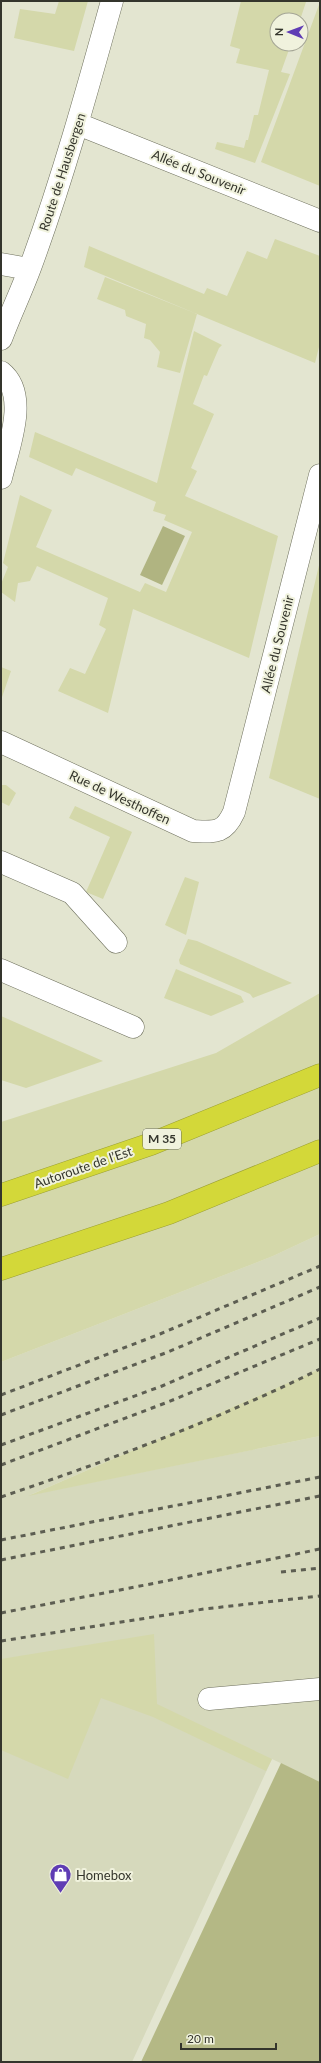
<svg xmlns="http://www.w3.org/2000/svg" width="321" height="2063" viewBox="0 0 321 2063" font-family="Lato,sans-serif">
	<rect width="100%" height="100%" fill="#e3e5d0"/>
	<path fill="#d6d9bc" d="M320 1234V1369L30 1495 320 1436V1782L272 1759 132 2062H1V1362L273 1256Z"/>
	<path fill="#d4d8aa" d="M59 1H88L74 51 14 38 20 9 55 14Z
		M241 1 306 2 300 20H277V44H291L281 72 290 74 255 163 215 149 217 142 244 148 246 140H248L254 115H258L269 70 236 63 240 49 230 46Z
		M320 2V186L261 162Z
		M275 239 320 256V343L315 363 84 267 89 246 204 294 207 288 227 296 247 251 267 259Z
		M105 277 197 314 180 373 157 367 160 352 150 340 144 338 146 324 126 316 125 310 97 299Z
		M194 331 222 345 219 348 207 376 204 375 193 404 214 414 191 468 197 471 185 496 278 536 249 658 133 609 108 713 58 691 70 668 85 674 106 629 99 625 108 598 37 566 30 581 18 583 15 602 1 592V584L8 567 3 563 20 495 52 510 36 547 140 592 145 583 166 592 192 532 164 520 166 515 153 511 156 502 76 468 72 476 29 457 35 432 157 483Z
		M320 561V799L269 778Z
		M1 667 11 671 1 700Z
		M1 785H6L16 793 9 806 1 802Z
		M75 806 132 832 103 899 86 892 110 837 69 818Z
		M185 877 199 882 186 935 165 925Z
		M188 939 197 941 292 983 253 998 250 994 180 964 179 960Z
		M176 969 241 996 244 1002 211 1016 164 998Z
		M320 993V1234L273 1256 1 1362V1122L216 1053Z
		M1 1016 103 1061 26 1088 1 1080Z
		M320 1369V1436L28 1496Z
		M154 1634 157 1704 272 1759 266 1771 153 1717 101 1698 68 1779 1 1750V1659Z"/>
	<path fill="#b4b885" d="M281 1763 320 1782V2062H141Z"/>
	<path fill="#b0b481" d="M163 526 185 536 162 585 140 575Z"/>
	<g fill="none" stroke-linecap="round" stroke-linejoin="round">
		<defs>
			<path id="minor" d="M78 124 320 221
				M1 264 29 269
				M1 339C10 315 21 292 30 268 62 181 87 91 112 1
				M1 372C30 395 8 448 1 478
				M1 742 193 831C215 832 224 834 234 812L320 475
				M1 862 72 893 116 942
				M1 970 133 1027
				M209 1699 320 1689"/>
			<path id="highway" d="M1 1195 151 1144 320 1075
				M1 1269 169 1213 320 1151"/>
		</defs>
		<use href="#minor" stroke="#6d6f5c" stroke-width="23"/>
		<use href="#highway" stroke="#9b9f34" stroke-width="23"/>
		<use href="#minor" stroke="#fff" stroke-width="22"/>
		<use href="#highway" stroke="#d3d839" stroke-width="22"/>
		<path stroke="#5d5e52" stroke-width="3" stroke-dasharray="5 5" stroke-linecap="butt" d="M1 1395 160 1334 320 1266
			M1 1415 168 1352 320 1287
			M1 1445 162 1386 320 1318
			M1 1465 168 1402 320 1339
			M1 1497C110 1460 217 1420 320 1369
			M1 1540 320 1477
			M1 1560 320 1496
			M281 1572 320 1568
			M1 1613 166 1581 320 1549
			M1 1641 204 1609 320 1596"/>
	</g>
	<defs>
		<symbol id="shop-pin" viewBox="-11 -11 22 30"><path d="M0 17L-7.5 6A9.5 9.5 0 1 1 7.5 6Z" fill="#5f3cb4" stroke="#f0f2dd"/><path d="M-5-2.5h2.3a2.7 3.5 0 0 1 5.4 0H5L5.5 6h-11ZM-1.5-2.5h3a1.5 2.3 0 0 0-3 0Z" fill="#fff"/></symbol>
	</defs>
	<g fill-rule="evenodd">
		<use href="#shop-pin" x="48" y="1862" width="25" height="34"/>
	</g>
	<g text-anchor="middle" stroke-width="4" stroke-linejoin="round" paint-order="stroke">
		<rect fill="#f0f2dd" stroke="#6c6e61" stroke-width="1" x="143" y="1129" width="38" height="20" rx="3"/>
		<g font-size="12" font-weight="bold" fill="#34352c">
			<text x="162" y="1143">M 35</text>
		</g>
		<g font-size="13" fill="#34352c" stroke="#f0f2dd">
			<text transform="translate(62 172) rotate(-72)" y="5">Route de Hausbergen</text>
			<text transform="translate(199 172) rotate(22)" y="5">Allée du Souvenir</text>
			<text transform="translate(277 644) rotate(-76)" y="5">Allée du Souvenir</text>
			<text transform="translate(120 797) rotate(25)" y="5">Rue de Westhoffen</text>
			<text transform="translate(83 1167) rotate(-19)" y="5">Autoroute de l’Est</text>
		</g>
		<g font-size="13" fill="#34352c" stroke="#f0f2dd" text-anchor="start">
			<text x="76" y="1880">Homebox</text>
		</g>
	</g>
	<rect width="321" height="2063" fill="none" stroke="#34352c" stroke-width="4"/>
	<g transform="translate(289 32) rotate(271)"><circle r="19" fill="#f0f2dd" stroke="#a5a696"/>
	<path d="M0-3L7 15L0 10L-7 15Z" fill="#5f3cb4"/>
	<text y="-6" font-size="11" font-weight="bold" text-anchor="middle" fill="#34352c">N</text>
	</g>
	<path d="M181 2043v6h95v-6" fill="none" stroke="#34352c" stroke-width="2"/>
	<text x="187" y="2043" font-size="12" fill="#34352c" stroke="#f0f2dd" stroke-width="3" paint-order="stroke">20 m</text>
</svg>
